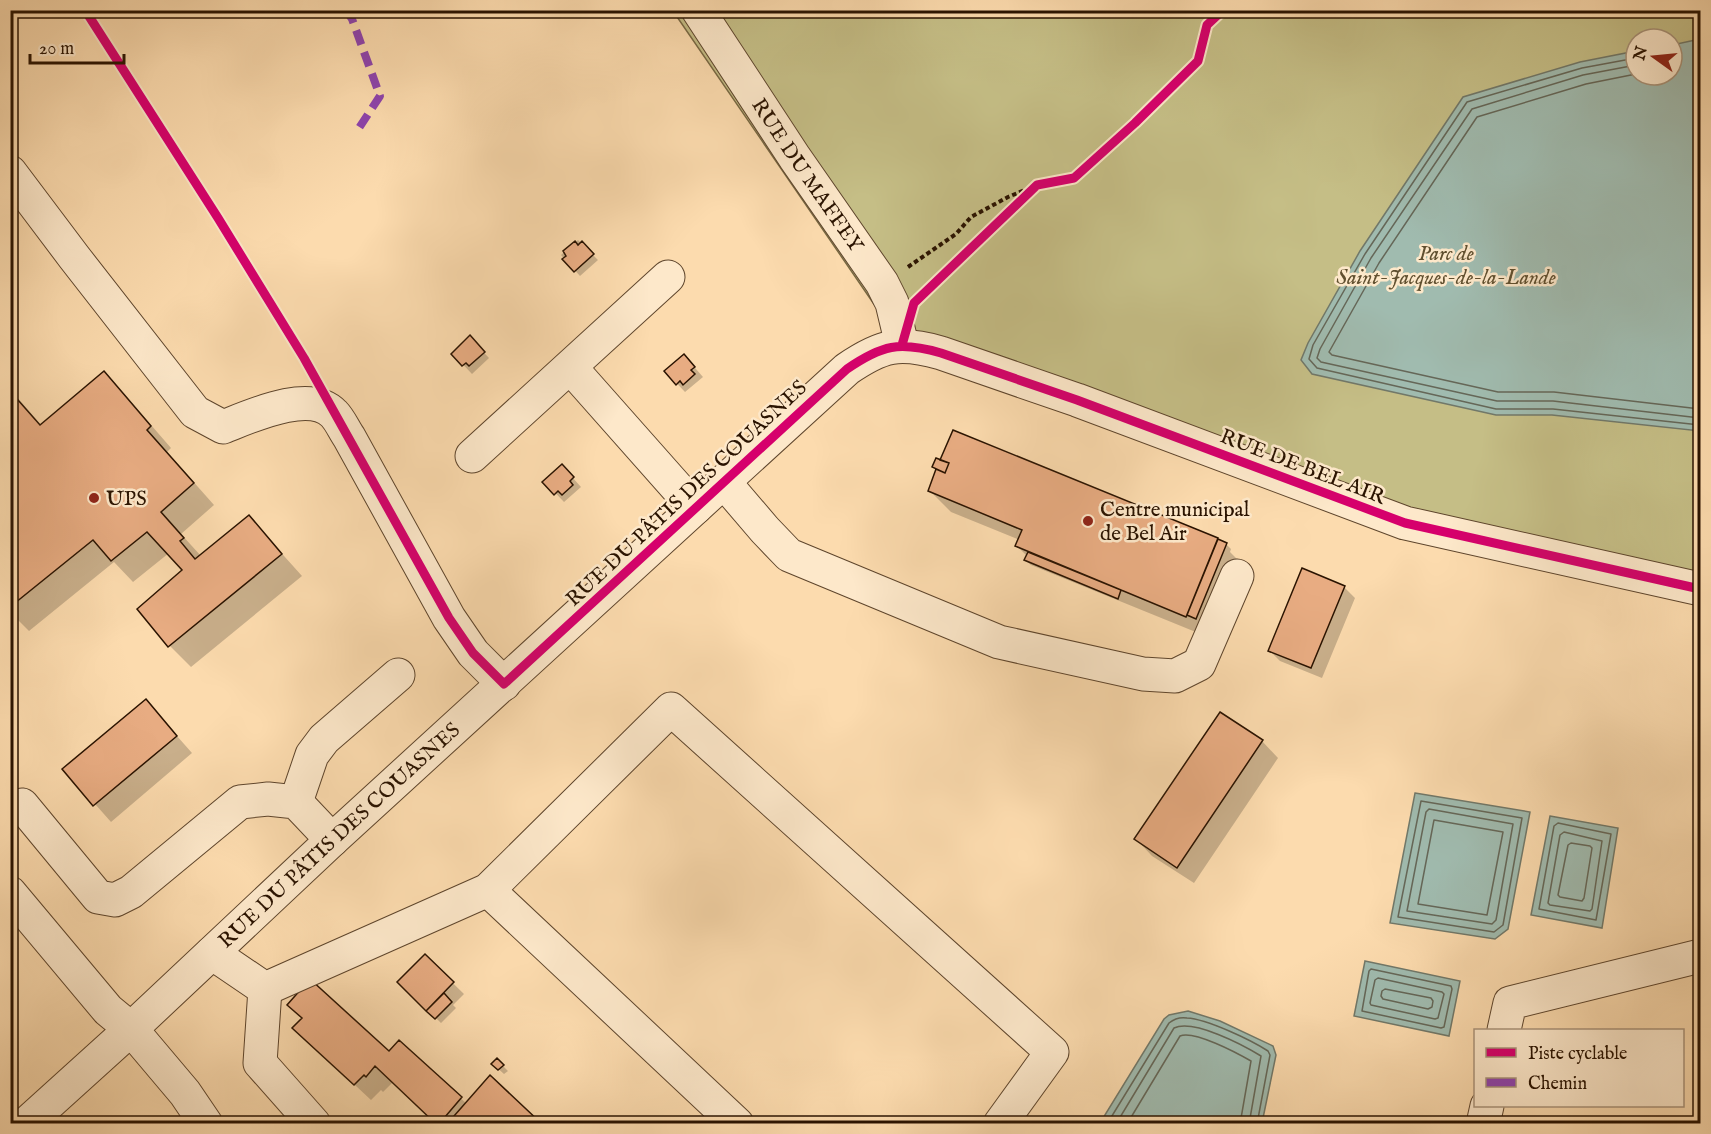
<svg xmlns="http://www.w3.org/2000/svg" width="1711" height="1134" viewBox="0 0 1711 1134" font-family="'IM FELL English',serif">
	<rect width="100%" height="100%" fill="#fcdbae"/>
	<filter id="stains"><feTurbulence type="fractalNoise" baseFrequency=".00333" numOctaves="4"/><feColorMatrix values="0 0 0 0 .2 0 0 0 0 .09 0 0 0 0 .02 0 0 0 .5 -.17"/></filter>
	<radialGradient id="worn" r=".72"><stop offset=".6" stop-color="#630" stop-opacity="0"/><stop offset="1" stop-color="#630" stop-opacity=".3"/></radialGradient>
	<path fill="#c5be86" stroke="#786843" stroke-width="1.5" fill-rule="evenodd" d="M673 11H1700V589L1471 539 902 345ZM1636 39H1672V75H1636Z"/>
	<path fill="#a0bbaf" stroke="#717869" stroke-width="1.5" d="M1700 39V431L1552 415H1496L1312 374 1301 360 1308 343 1360 251 1463 97 1580 62 1636 51V75H1672V45Z
		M1415 793 1530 812 1508 929 1495 939 1390 923Z
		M1550 816 1618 828 1602 928 1531 915Z
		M1365 961 1460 981 1449 1036 1354 1016Z
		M1188 1011 1220 1021 1273 1046 1276 1055 1262 1123H1100L1164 1019 1169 1015Z"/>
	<path fill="#0003" d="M578 240 598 260 580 276 561 255Z
		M470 338 489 358 472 374 453 354Z
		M689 361 703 377 685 392 666 372Z
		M104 373 125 395 171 448 167 452 214 505 181 534 201 556 249 517 302 576 191 667 170 646 139 609 185 570 169 553 133 582 114 562 29 631 10 612V389L42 426Z
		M562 466 581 487 564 502 545 482Z
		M934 467 1217 539 1226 544 1231 549 1230 552 1239 561 1208 637 1031 565 1025 560 1027 556 1017 546 1020 540 951 512 929 490 937 470Z
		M1344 587 1355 598 1322 678 1280 661 1269 650Z
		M146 701 192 753 111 822 64 769Z
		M1262 741 1278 758 1194 883 1152 856 1136 839Z
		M425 956 464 994 453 1005 456 1008 441 1023 400 982Z
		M399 1042 467 1104 540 1124H437L393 1082 383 1092 381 1090 371 1100 311 1044 389 1053Z
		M497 1060 508 1071 504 1074 493 1064Z
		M10 1062 19 1071 11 1079H10Z"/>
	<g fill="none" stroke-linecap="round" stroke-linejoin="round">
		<path stroke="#656758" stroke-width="1.5" d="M1636 58 1582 68 1467 102 1365 254 1313 345 1309 359 1317 368 1496 409H1553L1700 425
			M1636 65 1583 75 1472 109 1371 258 1320 349 1317 358 1321 362 1497 401H1553L1700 418
			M1636 74 1586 84 1477 117 1379 263 1329 352 1332 355 1498 392H1554L1700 409
			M1421 801 1522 818 1503 925 1494 932 1398 917Z
			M1429 809 1513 824 1496 920 1492 924 1407 911 1426 812Z
			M1434 820 1503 832 1487 915 1418 904Z
			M1558 823 1611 834 1596 920 1539 909 1554 826Z
			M1564 832 1602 841 1592 909 1590 911 1550 905 1548 903 1560 835Z
			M1571 843 1590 846 1592 848 1584 898 1582 901 1560 897 1558 895 1568 845Z
			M1371 969 1451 986 1452 989 1444 1027 1441 1028 1362 1011 1369 971Z
			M1378 978 1442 992 1444 994 1438 1018 1435 1019 1371 1005 1370 1003 1375 980Z
			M1385 989 1431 998 1433 1001 1432 1007 1428 1009 1383 999 1381 996 1382 991Z
			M1107 1124 1169 1023C1174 1019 1181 1017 1187 1018 1207 1019 1251 1040 1268 1051L1270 1055 1257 1124
			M1116 1124 1174 1028C1194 1019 1243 1045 1261 1056L1249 1124
			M1127 1124 1180 1036C1194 1030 1237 1053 1251 1061L1240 1124"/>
	</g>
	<path fill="#e8ac82" stroke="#2a1300" stroke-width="1.5" d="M575 241 578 245 582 241 594 254 574 272 562 259 566 256 563 251Z
		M470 335 485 352 469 366 466 363 462 366 451 354Z
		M684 354 695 367 691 370 695 374 683 385 680 381 676 385 664 371Z
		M104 371 151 426 147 430 194 483 161 512 184 538 180 541 195 559 249 515 282 554 168 647 137 609 182 570 147 532 111 561 93 540 10 607V391L40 425Z
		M953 430 1218 538 1186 617 1015 546 1022 530 928 491 936 469 945 473 949 463 940 460Z
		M936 458 949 463 945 473 932 467Z
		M562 464 574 477 570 481 573 485 562 495 558 491 554 495 542 482Z
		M1218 539 1227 543 1196 619 1187 615Z
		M1028 552 1121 590 1118 599 1024 560Z
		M1302 568 1345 586 1311 668 1268 651Z
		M146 699 177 736 93 806 62 769Z
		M1220 712 1263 740 1177 868 1134 839Z
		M425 954 454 982 426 1011 397 982Z
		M310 979 389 1051 399 1040 462 1097 439 1124H436L375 1066 366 1077 364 1075 354 1085 292 1028 302 1018 287 1005Z
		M444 993 452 1002 435 1019 426 1011Z
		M497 1058 504 1065 498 1070 491 1064Z
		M490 1075 542 1124H447Z"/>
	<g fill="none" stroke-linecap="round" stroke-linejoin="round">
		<defs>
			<g id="minor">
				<path id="s1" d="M698 10 795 158 882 283 892 303 902 345"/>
				<path d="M10 172 74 257 195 412 223 427C249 417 310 388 334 414 340 420 344 430 349 437L449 618 473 653 504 684"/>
				<path d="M571 368 695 508"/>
				<path d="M472 456 668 277"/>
				<path d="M724 482 765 530 789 555 999 642 1143 674 1175 676 1199 664 1237 576"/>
				<path d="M296 802 312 755 324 739 398 675"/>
				<path d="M22 805 98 897 115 900 131 892 240 802 268 799 296 802 332 840"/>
				<path d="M488 890 737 1124"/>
				<path d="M10 893 108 1010 131 1029 185 1093 206 1124"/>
				<path d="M212 953 265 989 488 890 671 709 1052 1052 1000 1124"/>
				<path d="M265 989 260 1063 314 1124"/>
				<path d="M1504 1030 1510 1003 1700 956"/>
				<path id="s2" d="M26 1124 131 1029 332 840 847 369C882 345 899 341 941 353L1077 400 1405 523 1700 589"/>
				<path d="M1483 1124 1487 1106"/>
			</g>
		</defs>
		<use href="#minor" stroke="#5e452c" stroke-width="35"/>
		<path stroke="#2a1300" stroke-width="4" stroke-dasharray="4.5 3" stroke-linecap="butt" d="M908 267 956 234 971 217 1008 197 1037 185"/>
		<use href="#minor" stroke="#fde8ca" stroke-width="33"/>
		<path stroke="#8e44ad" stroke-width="8" stroke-dasharray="15 8" stroke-linecap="butt" d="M346 10 352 19 380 96 359 128"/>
		<defs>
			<path id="cycleway" d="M85 10 218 218 304 358 449 618 473 653 504 684 847 369C882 345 899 341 941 353L1077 400 1405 523 1700 589
				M902 345 914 303 1037 185 1074 178 1135 123 1198 61 1207 25 1223 10"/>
		</defs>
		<use href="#cycleway" stroke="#fde8ca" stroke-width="13"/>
		<use href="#cycleway" stroke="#d6006c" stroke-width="9"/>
	</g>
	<g fill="#8f2418" stroke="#fde8ca" stroke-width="2">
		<circle cx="94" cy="498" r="6"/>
		<circle cx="1088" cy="521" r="6"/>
	</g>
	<g text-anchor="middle" stroke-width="5" stroke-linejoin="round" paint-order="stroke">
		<g font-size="21" fill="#2a1300" stroke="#fde8ca">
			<text dy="7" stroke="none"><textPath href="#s1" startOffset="198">RUE DU MAFFEY</textPath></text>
			<text transform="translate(1303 466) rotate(21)" y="7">RUE DE BEL AIR</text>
			<text transform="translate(686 493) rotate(-43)" y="7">RUE DU PÂTIS DES COUASNES</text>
			<text dy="7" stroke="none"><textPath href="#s2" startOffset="426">RUE DU PÂTIS DES COUASNES</textPath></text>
		</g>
		<g font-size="21" font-style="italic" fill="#604f2f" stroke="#fde8ca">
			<text x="1446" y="260">Parc de<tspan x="1446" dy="24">Saint-Jacques-de-la-Lande</tspan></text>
		</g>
		<g font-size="21" fill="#2a1300" stroke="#fde8ca" text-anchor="start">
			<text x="106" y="505">UPS</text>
			<text x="1100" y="516">Centre municipal<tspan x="1100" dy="24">de Bel Air</tspan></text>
		</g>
	</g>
	<rect width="1711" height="1134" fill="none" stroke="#fcdbae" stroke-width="36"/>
	<rect x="12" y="12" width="1687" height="1110" fill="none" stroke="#2a1300" stroke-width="3"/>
	<rect x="18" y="18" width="1675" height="1098" fill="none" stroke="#2a1300" stroke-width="1.5"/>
	<rect x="1474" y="1029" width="210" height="78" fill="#fde8ca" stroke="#a99379" stroke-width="1.5"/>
	<rect x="1486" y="1048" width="30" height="9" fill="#d6006c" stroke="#a99379" stroke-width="1.5"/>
	<text x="1528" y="1059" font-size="18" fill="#2a1300">Piste cyclable</text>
	<rect x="1486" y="1078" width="30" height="9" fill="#8e44ad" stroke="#a99379" stroke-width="1.5"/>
	<text x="1528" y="1089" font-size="18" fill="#2a1300">Chemin</text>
	<g transform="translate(1654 57) rotate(285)"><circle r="28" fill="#fde8ca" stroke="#a99379" stroke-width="1.5"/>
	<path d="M0-4.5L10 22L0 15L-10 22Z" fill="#8f2418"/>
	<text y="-9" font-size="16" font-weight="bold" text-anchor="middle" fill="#2a1300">N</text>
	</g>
	<path d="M30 54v9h94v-9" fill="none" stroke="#2a1300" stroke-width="3"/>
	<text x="39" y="54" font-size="18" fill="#2a1300" stroke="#fde8ca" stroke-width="4.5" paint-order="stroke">20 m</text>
	<rect width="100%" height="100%" filter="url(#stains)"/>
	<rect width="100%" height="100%" fill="url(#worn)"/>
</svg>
